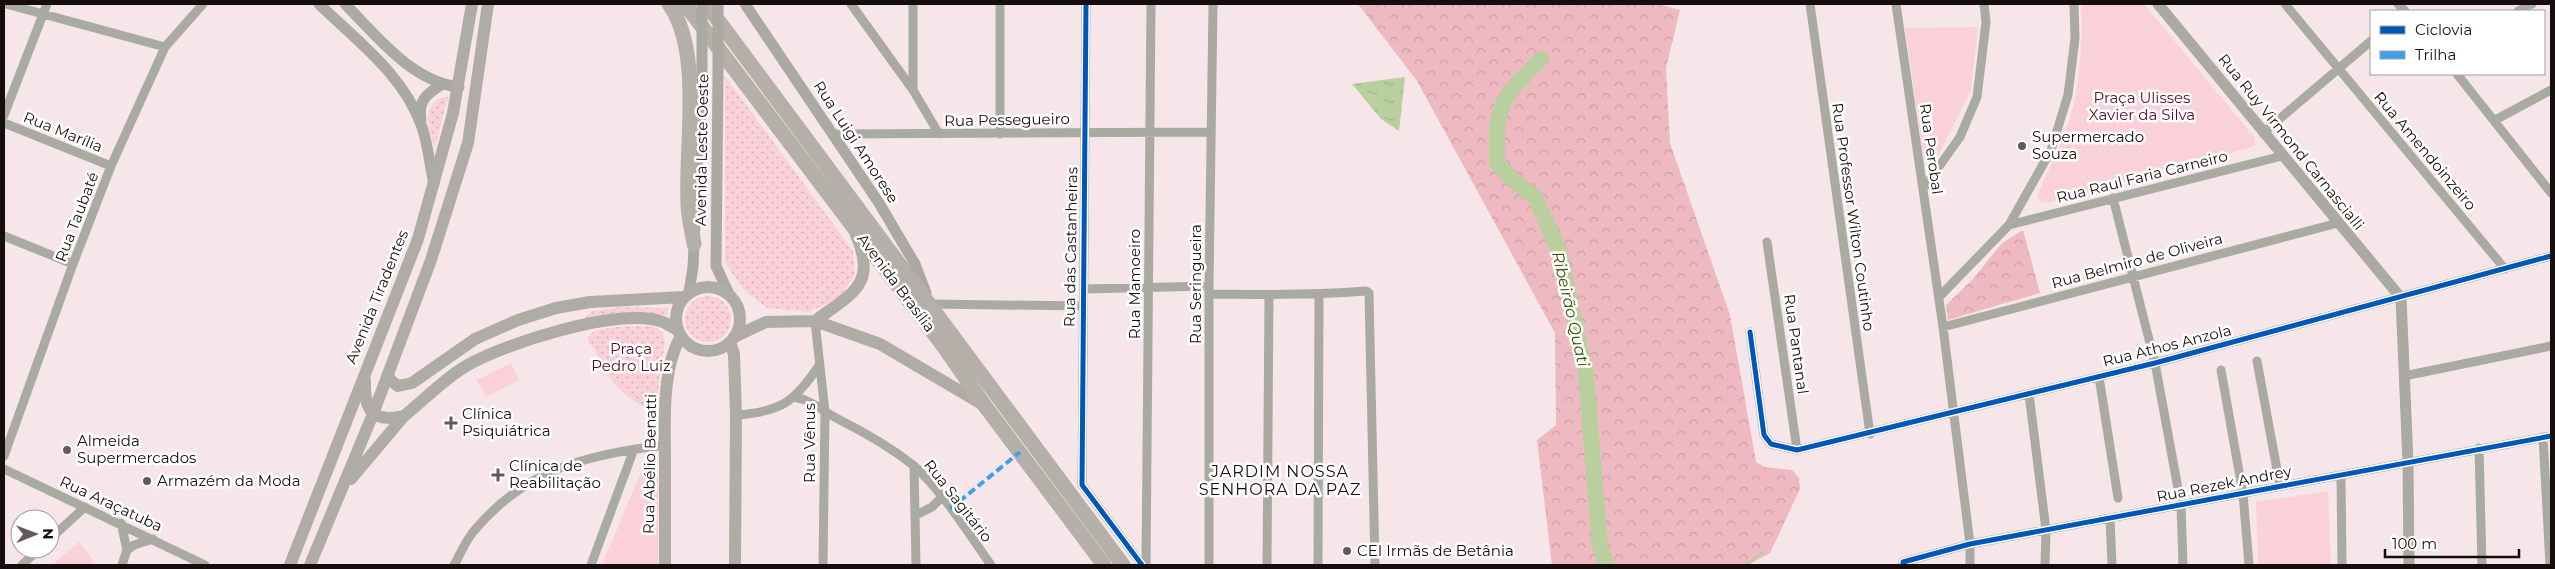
<svg xmlns="http://www.w3.org/2000/svg" width="2555" height="569" viewBox="0 0 2555 569" font-family="Montserrat,sans-serif">
	<defs>
		<pattern id="grass-dots" width="8" height="8" patternUnits="userSpaceOnUse" patternTransform="scale(1.25)"><rect width="8" height="8" fill="#fad1d8"/><path d="M2 2h.1M6 6h.1" fill="none" stroke="#d6b2b8" stroke-width="1.8" stroke-linecap="round"/></pattern>
		<pattern id="forest-crowns" width="20" height="18" patternUnits="userSpaceOnUse" patternTransform="scale(1.25)"><rect width="20" height="18" fill="#efb9c2"/><path d="M2 6a3 3 0 1 1 6 0M12 15a3 3 0 1 1 6 0" fill="none" stroke="#cc9ea6"/></pattern>
		<pattern id="water-ripples" width="26" height="14" patternUnits="userSpaceOnUse" patternTransform="scale(1.25)"><rect width="26" height="14" fill="#bacf9e"/><path d="M2 4q2-2 4 0t4 0M15 11q2-2 4 0t4 0" fill="none" stroke="#9fb187"/></pattern>
	</defs>
	<rect width="100%" height="100%" fill="#f7e6e9"/>
	<path fill="url(#grass-dots)" d="M725 76 853 251 855 275 839 298 809 312 767 308 743 289 725 262Z
		M443 97H448L435 147C427 131 422 104 443 97Z
		M685 319a23 23 0 1 1 46 0a23 23 0 1 1-46 0Z
		M621 307 668 308 667 316 656 314 583 320 592 311Z
		M652 326C658 328 662 331 664 336 667 345 656 388 658 405L652 411C632 403 613 385 602 367 598 359 597 348 589 344L588 337C595 324 638 327 652 326Z"/>
	<path fill="url(#forest-crowns)" d="M1358 4H1659L1680 10 1666 68 1670 143 1730 315 1756 462 1765 467 1792 470 1799 478 1800 489 1770 553 1748 565H1552L1537 440 1556 425 1555 333 1417 81Z
		M2023 230 2040 293 1948 320 1946 305 1972 280 2002 243Z"/>
	<path fill="#fad1d8" d="M2081 4H2144L2255 138V145L2250 148 2169 168 2048 203 2041 202 2037 196C2046 175 2057 154 2065 133 2081 92 2082 47 2081 4Z
		M1978 27 1971 90 1935 162 1924 161 1905 28Z
		M511 363 519 380 486 397 477 380Z
		M644 465 658 471V565H602Z
		M2328 491 2331 565H2258L2256 502Z
		M79 542 94 561 89 565H52Z"/>
	<path fill="url(#water-ripples)" d="M1405 77 1399 131 1381 119 1352 84Z"/>
	<g fill="none" stroke-linecap="round" stroke-linejoin="round">
		<path stroke="#bacf9e" stroke-width="2.5" d="M1745 565 1762 553"/>
		<path stroke="#bacf9e" stroke-width="16" d="M1541 59C1500 100 1495 104 1497 163L1514 181 1535 197 1559 251 1586 375 1600 547 1607 565"/>
		<path stroke="#a9aba2" stroke-width="9" d="M6 4 165 47
			M851 4 913 90 939 134
			M1086 4 1082 485 1142 565
			M1810 4 1870 434
			M1896 4 1943 327 1970 544V565
			M2285 4 2505 269
			M2398 4 2405 11
			M2518 11 2532 4
			M2457 74 2551 193
			M913 90V4
			M4 115 47 4
			M2495 120 2551 90
			M4 123 111 166
			M2263 133 2371 41
			M834 134 1210 132
			M1000 134V4
			M1923 189 1960 137 1977 97 1986 22 1984 4
			M2113 198 2155 363 2181 505 2183 565
			M2009 225 2282 156
			M4 236 73 264
			M1767 242 1797 450
			M1084 289 1209 286
			M1209 294C1262 295 1313 295 1366 291L1369 293 1375 565
			M1939 297 2009 225 2051 150 2068 95 2075 38 2074 4
			M930 304 1083 306
			M815 321 825 412 823 565
			M1943 327 2338 223
			M1750 332 1764 435 1771 444 1797 450 2155 363 2551 256
			M2257 361 2280 486
			M2221 370 2243 494 2249 565
			M2404 376 2551 346
			M2099 377 2118 498
			M2029 394 2046 530 2045 565
			M794 397C814 401 820 410 838 419 864 432 890 447 913 465 941 489 969 534 991 565
			M736 415C781 412 795 402 820 364
			M2543 437 2550 565
			M2479 448 2482 565
			M4 456 73 264 111 166 165 47 203 4
			M914 466 916 565
			M4 469 205 565
			M2341 475 2342 565
			M916 515 932 507 941 498
			M2110 518 2112 565
			M121 523 127 550 122 565
			M50 539 85 507
			M127 550 134 545 153 539
			M22 565 39 549
			M454 565C460 555 465 542 473 532 526 468 587 455 665 445
			M591 565 634 449
			M1146 565 1151 4
			M1209 565V286L1213 4
			M1267 565 1269 295
			M1318 565 1319 295
			M1903 565V562L1970 544 2551 436"/>
		<path stroke="#aaaaa2" stroke-width="11" d="M319 4C357 41 404 75 422 127 428 145 430 166 434 184
			M345 4C377 36 411 81 459 87
			M745 4 879 203 915 264 926 293
			M2158 4 2401 298 2408 462 2409 565
			M718 78 716 266 729 294
			M421 120C418 101 426 94 441 85
			M689 292 693 267 702 67"/>
		<path stroke="#afaca5" stroke-width="12" d="M676 319a32 32 0 1 1 64 0a32 32 0 1 1-64 0Z
			M815 321C851 294 878 285 856 235
			M734 337 766 322 815 321 880 344 982 404
			M730 342 734 354 736 415 735 565
			M388 374 390 380 398 386 412 383 475 339 518 320 556 308 590 302 684 297
			M365 380C364 411 372 423 404 416 424 400 444 379 466 366 506 343 616 308 660 321 667 323 672 327 677 330
			M351 479 404 416
			M290 565 418 239 453 113 472 4
			M310 565 373 414 431 260 468 143 488 4
			M665 565C665 532 665 498 665 465 665 427 661 370 681 336"/>
		<path stroke="#b4b0a9" stroke-width="15" d="M669 4C703 52 685 145 688 203 688 217 692 231 694 244
			M685 4 944 347 985 406 1104 565
			M706 4 1123 565"/>
		<path stroke="#aaaaa2" stroke-width="11" d="M702 4V67
			M718 78V4"/>
		<path stroke="#3da1e9" stroke-width="4" stroke-dasharray="8 4" stroke-linecap="butt" d="M950 509 1020 452"/>
		<defs>
			<path id="cycleway" d="M1086 4 1082 485 1142 565
				M1750 332 1764 435 1771 444 1797 450 2155 363 2551 256
				M1903 565V562L1970 544 2551 436"/>
		</defs>
		<use href="#cycleway" stroke="#fff" stroke-width="8"/>
		<use href="#cycleway" stroke="#0057b8" stroke-width="5"/>
	</g>
	<g fill="#65595b" stroke="#fff" stroke-width="2">
		<circle cx="2022" cy="146" r="5"/>
		<path d="M448.5 415.5h5v5h5v5h-5v5h-5v-5h-5v-5h5z"/>
		<circle cx="67" cy="450" r="5"/>
		<path d="M495.5 467.5h5v5h5v5h-5v5h-5v-5h-5v-5h5z"/>
		<circle cx="147" cy="481" r="5"/>
		<circle cx="1347" cy="551" r="5"/>
	</g>
	<g text-anchor="middle" stroke-width="5" stroke-linejoin="round" paint-order="stroke">
		<g font-size="15" fill="#580d25" stroke="#fff">
			<text x="2142" y="103">Praça Ulisses<tspan x="2142" dy="17">Xavier da Silva</tspan></text>
			<text x="631" y="354">Praça<tspan x="631" dy="17">Pedro Luiz</tspan></text>
		</g>
		<g font-size="15" fill="#160d0e" stroke="#fff">
			<text transform="translate(1007 120) rotate(-1)" y="5">Rua Pessegueiro</text>
			<text transform="translate(63 132) rotate(22)" y="5">Rua Marília</text>
			<text transform="translate(856 142) rotate(57)" y="5">Rua Luigi Amorese</text>
			<text transform="translate(2291 142) rotate(51)" y="5">Rua Ruy Virmond Carnascialli</text>
			<text transform="translate(1931 149) rotate(82)" y="5">Rua Perobal</text>
			<text transform="translate(702 150) rotate(-89)" y="5">Avenida Leste Oeste</text>
			<text transform="translate(2425 151) rotate(50)" y="5">Rua Amendoinzeiro</text>
			<text transform="translate(2142 177) rotate(-14)" y="5">Rua Raul Faria Carneiro</text>
			<text transform="translate(77 217) rotate(-69)" y="5">Rua Taubaté</text>
			<text transform="translate(1853 217) rotate(82)" y="5">Rua Professor Wilton Coutinho</text>
			<text transform="translate(1071 247) rotate(-89)" y="5">Rua das Castanheiras</text>
			<text transform="translate(2137 261) rotate(-15)" y="5">Rua Belmiro de Oliveira</text>
			<text transform="translate(896 283) rotate(53)" y="5">Avenida Brasília</text>
			<text transform="translate(1135 284) rotate(-90)" y="5">Rua Mamoeiro</text>
			<text transform="translate(1196 284) rotate(-90)" y="5">Rua Seringueira</text>
			<text transform="translate(377 297) rotate(-68)" y="5">Avenida Tiradentes</text>
			<text transform="translate(1796 344) rotate(82)" y="5">Rua Pantanal</text>
			<text transform="translate(2167 346) rotate(-14)" y="5">Rua Athos Anzola</text>
			<text transform="translate(810 443) rotate(-90)" y="5">Rua Vênus</text>
			<text transform="translate(650 464) rotate(-89)" y="5">Rua Abélio Benatti</text>
			<text transform="translate(2224 484) rotate(-11)" y="5">Rua Rezek Andrey</text>
			<text transform="translate(958 501) rotate(52)" y="5">Rua Sagitário</text>
			<text transform="translate(111 504) rotate(25)" y="5">Rua Araçatuba</text>
		</g>
		<g font-size="15" fill="#160d0e" stroke="#fff" text-anchor="start">
			<text x="2032" y="142">Supermercado<tspan x="2032" dy="17">Souza</tspan></text>
			<text x="462" y="419">Clínica<tspan x="462" dy="17">Psiquiátrica</tspan></text>
			<text x="77" y="446">Almeida<tspan x="77" dy="17">Supermercados</tspan></text>
			<text x="509" y="471">Clínica de<tspan x="509" dy="17">Reabilitação</tspan></text>
			<text x="157" y="486">Armazém da Moda</text>
			<text x="1357" y="556">CEI Irmãs de Betânia</text>
		</g>
		<g font-size="16" font-style="italic" fill="#345304" stroke="#fff">
			<text transform="translate(1571 309) rotate(77)" y="6">Ribeirão Quati</text>
		</g>
		<g font-size="16" letter-spacing="1" fill="#160d0e" stroke="#fff">
			<text x="1280" y="477">JARDIM NOSSA<tspan x="1280" dy="18">SENHORA DA PAZ</tspan></text>
		</g>
	</g>
	<rect width="2555" height="569" fill="none" stroke="#160d0e" stroke-width="10"/>
	<rect x="2370" y="10" width="175" height="65" fill="#ffffff" stroke="#a29e9f"/>
	<rect x="2380" y="26" width="25" height="8" fill="#0057b8" stroke="#a29e9f"/>
	<text x="2415" y="35" font-size="15" fill="#160d0e">Ciclovia</text>
	<rect x="2380" y="51" width="25" height="8" fill="#3da1e9" stroke="#a29e9f"/>
	<text x="2415" y="60" font-size="15" fill="#160d0e">Trilha</text>
	<g transform="translate(35 534) rotate(89)"><circle r="24" fill="#ffffff" stroke="#a29e9f"/>
	<path d="M0-4L9 19L0 12L-9 19Z" fill="#65595b"/>
	<text y="-8" font-size="14" font-weight="bold" text-anchor="middle" fill="#160d0e">N</text>
	</g>
	<path d="M2385 549v8h134v-8" fill="none" stroke="#160d0e" stroke-width="2.5"/>
	<text x="2392" y="549" font-size="15" fill="#160d0e" stroke="#ffffff" stroke-width="4" paint-order="stroke">100 m</text>
</svg>
